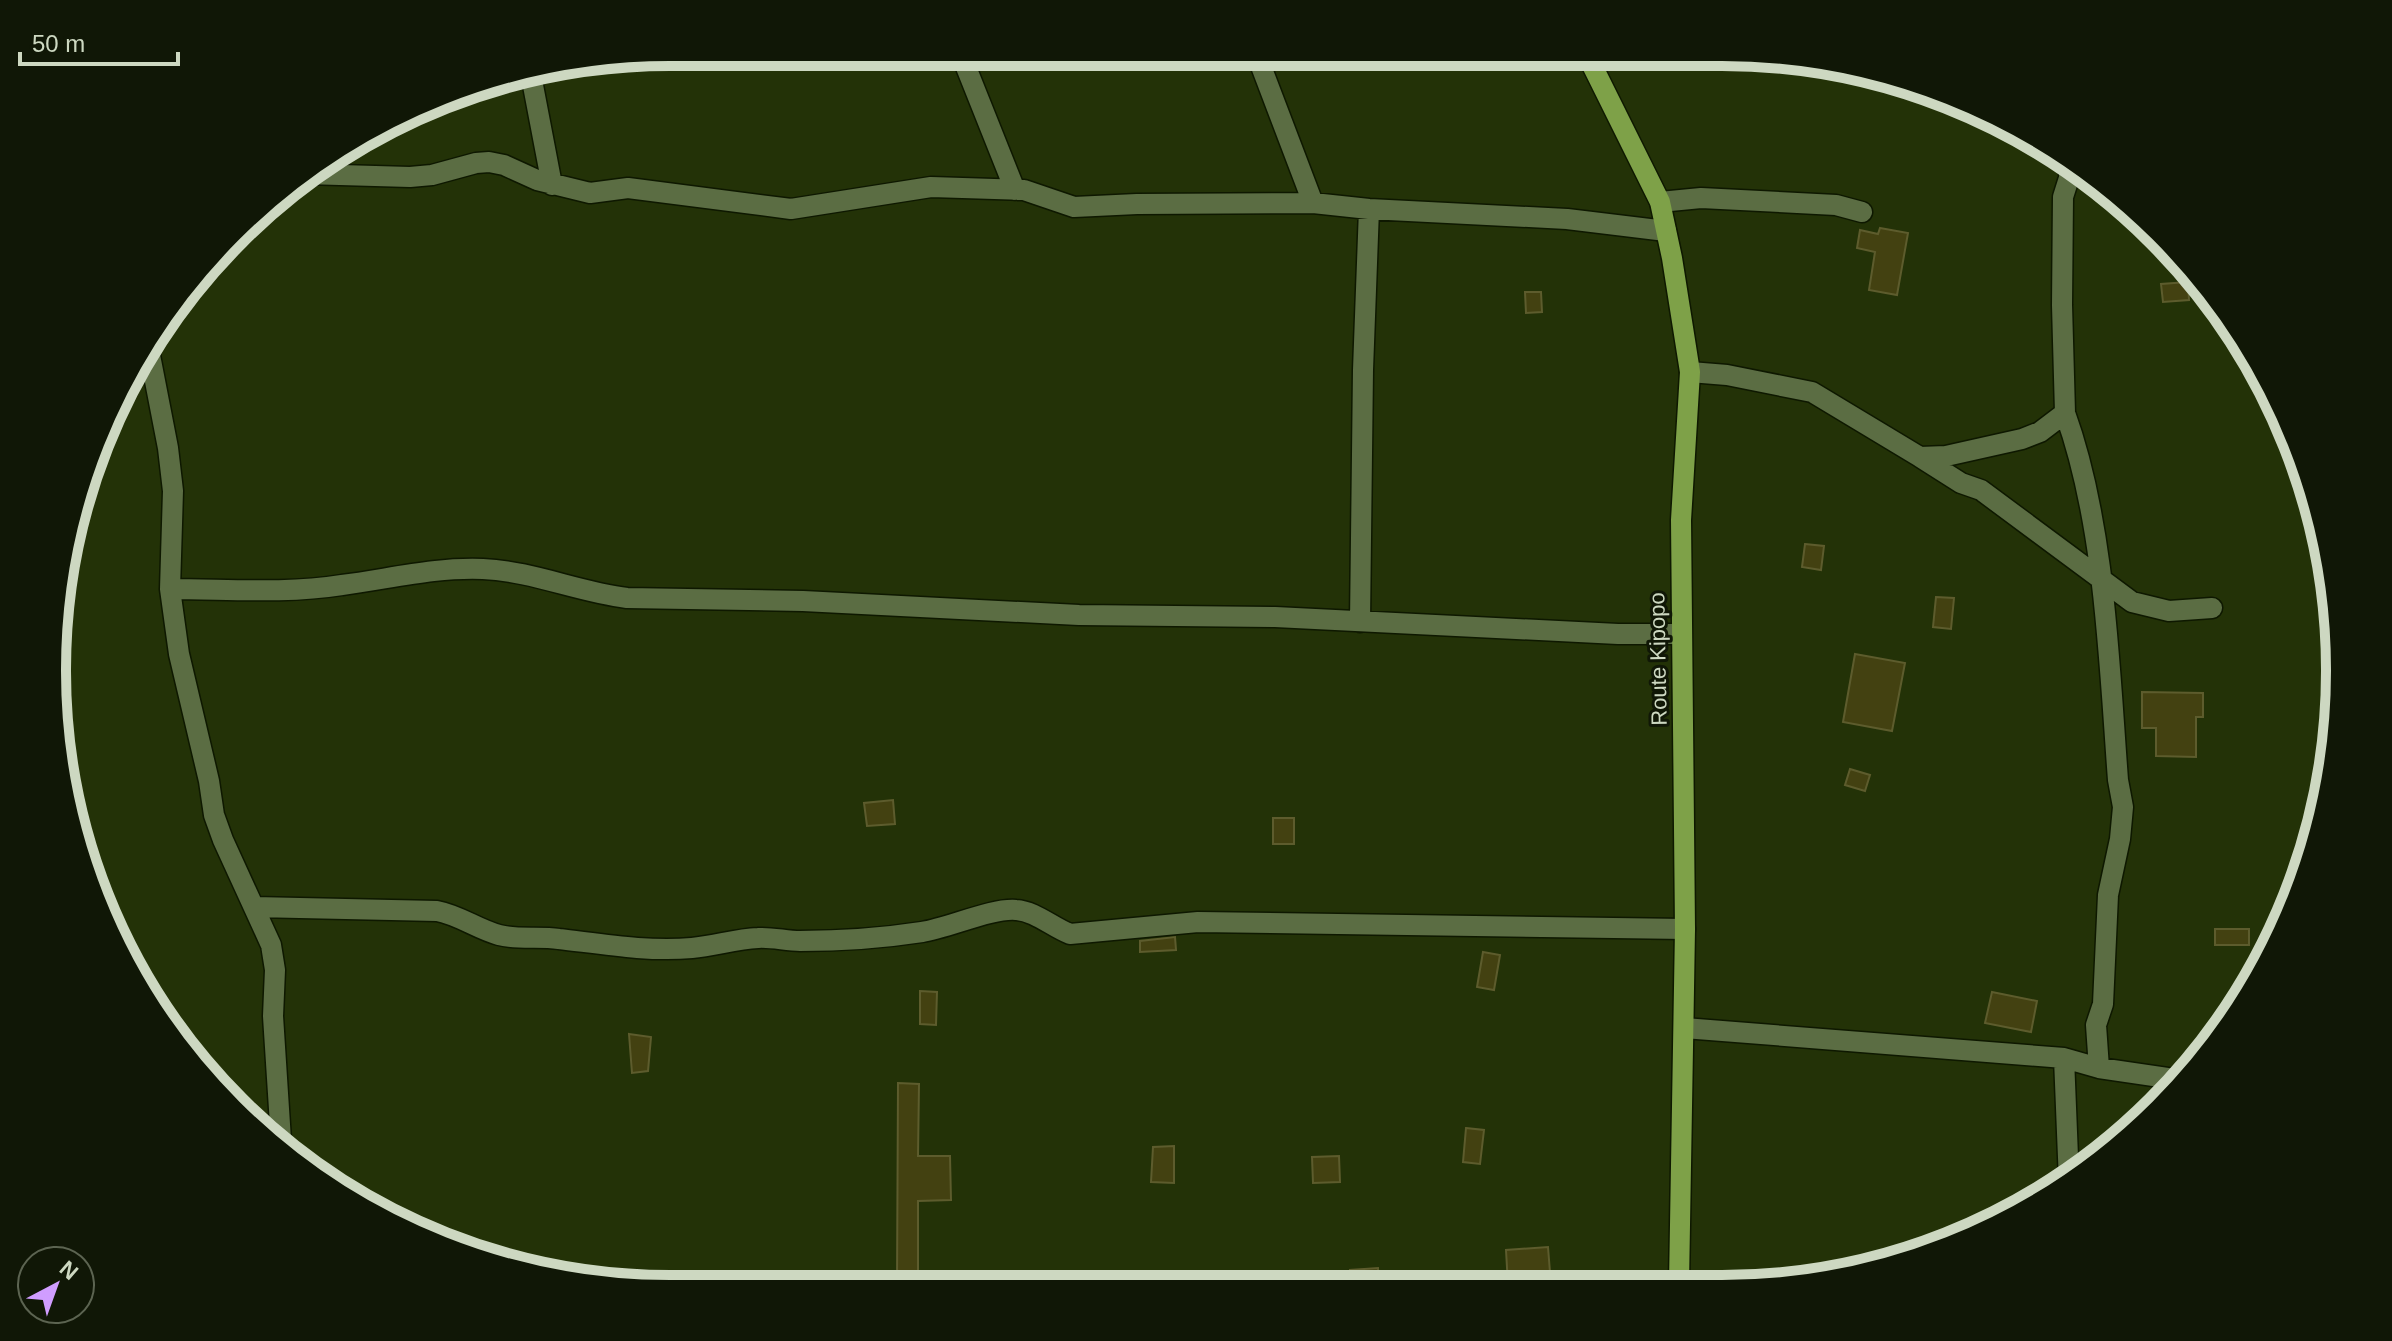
<svg xmlns="http://www.w3.org/2000/svg" width="2392" height="1341" viewBox="0 0 2392 1341" font-family="Helvetica,sans-serif">
<rect width="100%" height="100%" fill="#233207"/>
<path fill="#434111" stroke="#5d5c2d" stroke-width="2" d="M1880,228L1908,233L1897,295L1869,290L1875,252L1857,248L1860,230L1878,234Z
M2188,282L2189,300L2163,302L2161,284Z
M1525,292H1541L1542,312L1526,313Z
M1805,544L1824,546L1821,570L1802,567Z
M1936,597L1954,598L1951,629L1933,627Z
M1855,654L1905,663L1892,731L1843,722Z
M2142,692L2203,693V717H2196V757L2156,756V728H2142Z
M1850,769L1870,775L1865,791L1845,785Z
M893,800L895,824L867,826L864,803Z
M1273,818H1294V844H1273Z
M2215,929H2249V945H2215Z
M1175,937L1176,950L1140,952V941Z
M1483,952L1500,955L1494,990L1477,987Z
M920,991L937,992L936,1025L920,1024Z
M1992,992L2037,1001L2031,1032L1985,1023Z
M629,1034L651,1037L648,1071L632,1073Z
M898,1083L919,1084L918,1156H950L951,1200L918,1201V1287H897Z
M1466,1128L1484,1130L1480,1164L1463,1162Z
M1174,1146V1183L1151,1182L1153,1147Z
M1339,1156L1340,1182L1313,1183L1312,1157Z
M1548,1247L1551,1285H1508L1506,1250Z
M1378,1268L1379,1285H1351L1350,1270Z"/>
<g fill="none" stroke-linecap="round" stroke-linejoin="round">
<defs>
<path id="minor" d="M960,52L1015,190
M1256,53L1313,203
M531,75L552,185
M305,174L410,177L432,175L476,163L489,162L504,165L537,180L590,193L628,188L791,209L931,187L1024,190L1074,207L1137,204L1313,203L1369,209L1567,219L1666,231
M1660,202L1701,198L1836,205L1862,212
M148,345L168,448L173,491L170,589L179,654L209,781L214,815L223,840L271,945L275,970L273,1016L281,1140
M1690,372L1727,375L1812,392L1920,457L1946,456L2022,439L2040,432L2065,413C2105,524 2109,662 2118,780L2123,807L2120,839L2108,895L2103,1004L2096,1025L2099,1068
M2065,413L2062,305L2063,197L2069,178V162
M1920,457L1961,483L1981,490L2132,602L2169,611L2212,608
M170,589C228,589 285,594 342,585C389,579 435,567 483,569C532,571 578,592 627,598L803,601L1079,615L1275,617L1618,634H1681
M1360,622L1363,370L1369,209
M254,907L437,911C459,915 477,929 499,935C518,940 539,936 559,939C602,944 648,952 692,948C715,946 735,939 758,938C772,937 786,941 800,941C840,941 883,938 922,932C949,928 991,908 1016,910C1035,911 1052,927 1070,934L1198,922L1685,929
M1684,1028L2064,1058L2099,1068L2181,1080
M2064,1058L2069,1182"/>
<path id="major" d="M1586,53L1660,202L1672,258L1690,372L1681,520L1685,929L1679,1284"/>
</defs>
<use href="#minor" stroke="#0e1800" stroke-width="23"/>
<use href="#major" stroke="#0e1800" stroke-width="23"/>
<use href="#minor" stroke="#5b6d43" stroke-width="20"/>
<use href="#major" stroke="#7ea148" stroke-width="20"/>
</g>
<g text-anchor="middle" dominant-baseline="central" stroke-width="6" stroke-linejoin="round" paint-order="stroke">
<g font-size="22" fill="#cdd8c1" stroke="#101706">
<text transform="translate(1658 659) rotate(-91)">Route Kipopo</text>
</g>
</g>
<path d="M0 0H2392V1341H0ZM670 66H1722A604 604 0 0 1 2326 670V671A604 604 0 0 1 1722 1275H670A604 604 0 0 1 66 671V670A604 604 0 0 1 670 66Z" fill="#101706" fill-rule="evenodd"/>
<path fill="none" stroke="#cdd8c1" stroke-width="10" d="M670 66H1722A604 604 0 0 1 2326 670V671A604 604 0 0 1 1722 1275H670A604 604 0 0 1 66 671V670A604 604 0 0 1 670 66Z"/>
<g transform="translate(56 1285) rotate(41)"><circle r="38" fill="#101706" stroke="#5c6451" stroke-width="2"/>
<path d="M0-6L14 30L0 20L-14 30Z" fill="#d09dff"/>
<text y="-12" font-size="22" font-weight="bold" text-anchor="middle" fill="#cdd8c1">N</text>
</g>
<path d="M20 52v12h158v-12" fill="none" stroke="#cdd8c1" stroke-width="4"/>
<text x="32" y="52" font-size="24" fill="#cdd8c1" stroke="#101706" stroke-width="6" paint-order="stroke">50 m</text>
</svg>
